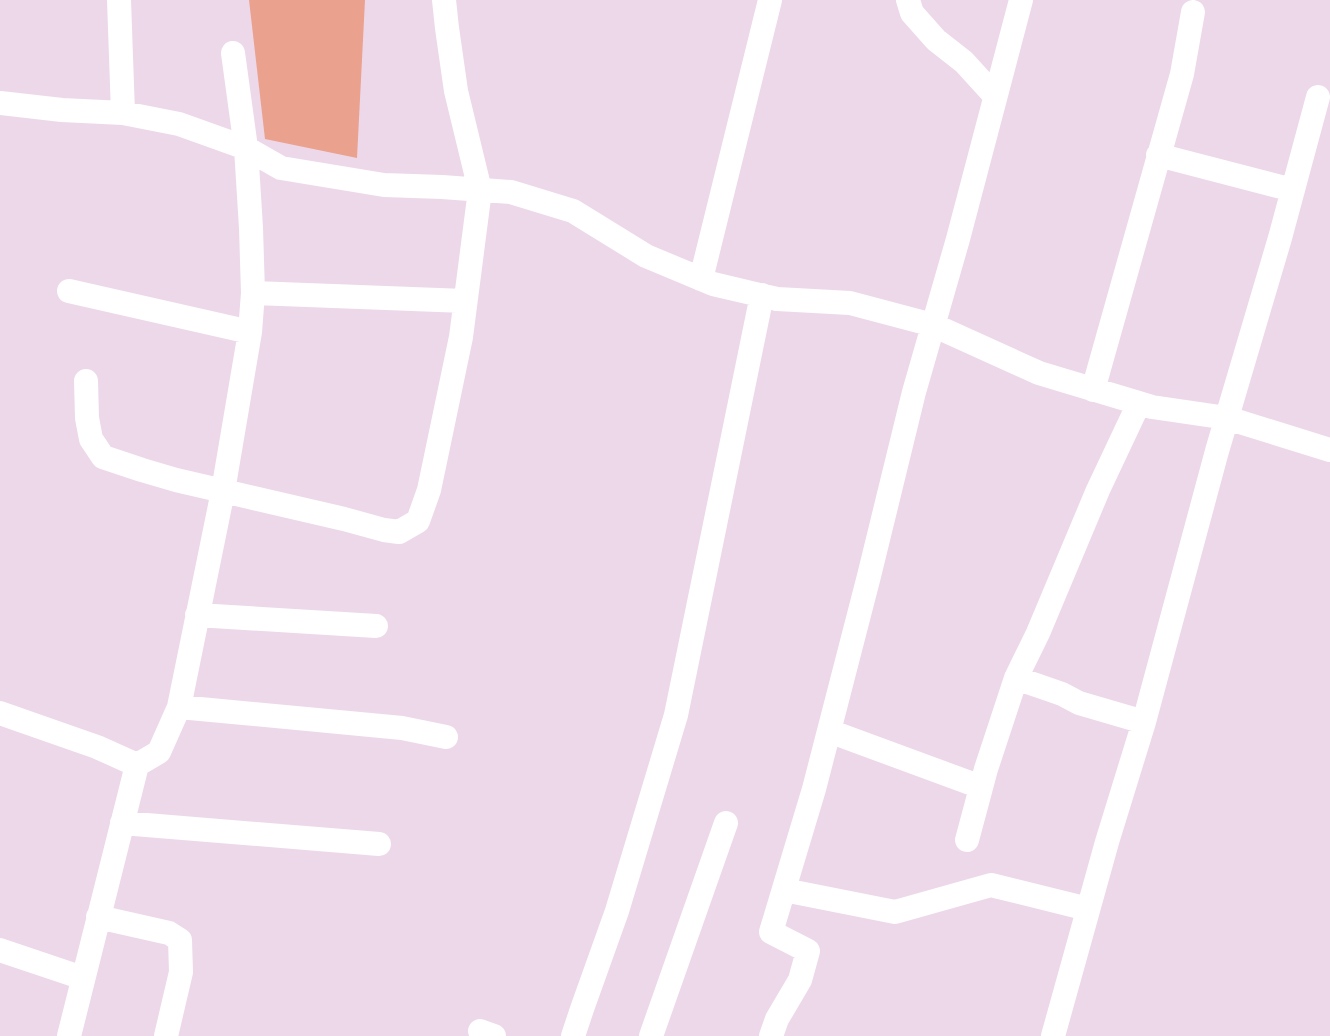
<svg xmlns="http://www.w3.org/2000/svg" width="1330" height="1036" viewBox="0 0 1330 1036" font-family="Jost,sans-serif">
<rect width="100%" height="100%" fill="#edd8ea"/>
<path fill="#eaa18d" d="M249,0H365L357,158L265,139Z"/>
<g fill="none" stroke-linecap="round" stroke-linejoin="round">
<path stroke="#fff" stroke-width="24" d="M119,0L123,113
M908,0L912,13L936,40L964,62L995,96
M0,103L62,110L123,113L179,124L246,148L281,168L384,185L442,187L511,192L573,211L646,256L713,284L777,299L850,303L933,325L1039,373L1152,407L1227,418L1330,450
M1158,155L1293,190
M701,279L770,0
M69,291L250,332
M253,293L465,301
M86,381L87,418L91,439L103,457L142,470L176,480L344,519L384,530L399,532L418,521L429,490L461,337L480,190L456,91L447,28L444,0
M1093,390L1182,74L1193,12
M197,615L376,626
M1016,678L1062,694L1079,703L1144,722
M179,707L402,728L446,737
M0,713L97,747L137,765
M829,731L981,787
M122,823L379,844
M967,840L986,769L1016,678L1038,633L1098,490L1139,403
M784,890L895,912L991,885L1088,909
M98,917L169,933L180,940L181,972L166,1036
M0,950L83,978
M480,1031L494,1036
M69,1036L137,765L159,752L179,707L223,491L250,332L253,293L251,228L246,148L233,53
M573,1036L582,1009L617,911L676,715L762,295
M651,1036L726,823
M771,1036L777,1019L800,980L808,951L771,932L814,789L869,576L914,392L958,239L1021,0
M1053,1036L1107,842L1144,722L1217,451L1280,238L1318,97"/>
</g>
</svg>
